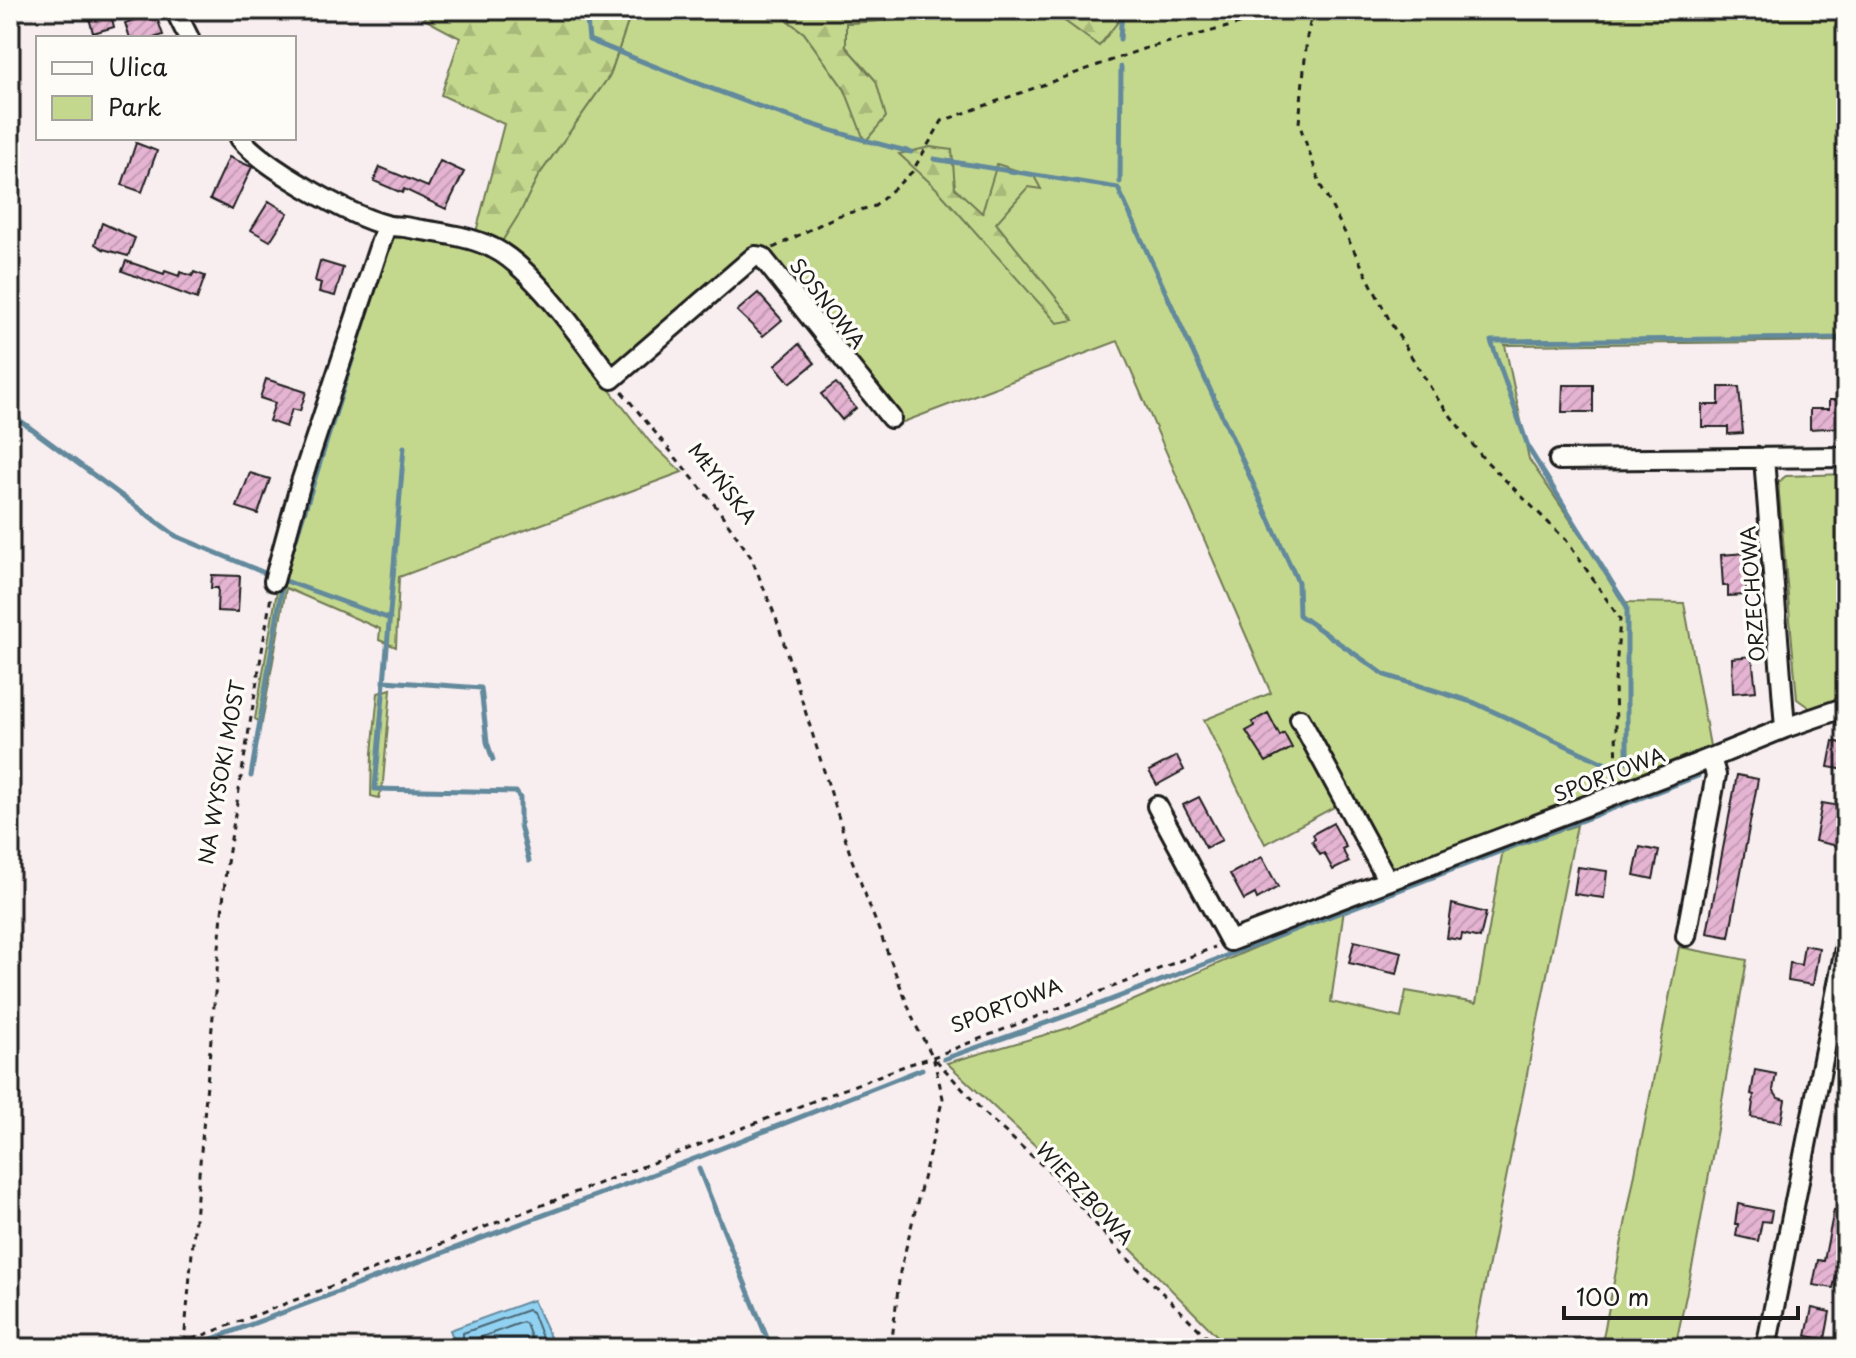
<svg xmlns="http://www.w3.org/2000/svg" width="1856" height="1358" viewBox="0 0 1856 1358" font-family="'Playpen Sans',sans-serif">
<defs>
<pattern id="forest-firs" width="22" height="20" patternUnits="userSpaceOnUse" patternTransform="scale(2)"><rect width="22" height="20" fill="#c4d88d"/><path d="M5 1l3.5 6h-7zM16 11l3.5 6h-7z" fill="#a8b979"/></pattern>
<pattern id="building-hatch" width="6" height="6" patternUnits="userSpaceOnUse" patternTransform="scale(2)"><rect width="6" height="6" fill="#e5b4d2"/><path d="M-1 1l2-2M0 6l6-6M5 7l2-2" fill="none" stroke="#c49ab4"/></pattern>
</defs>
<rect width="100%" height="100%" fill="#f8eef0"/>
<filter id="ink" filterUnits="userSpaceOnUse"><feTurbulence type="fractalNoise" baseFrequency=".0125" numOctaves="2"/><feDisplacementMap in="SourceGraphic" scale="16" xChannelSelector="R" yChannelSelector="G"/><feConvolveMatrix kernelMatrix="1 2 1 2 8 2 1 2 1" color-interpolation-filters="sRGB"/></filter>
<g filter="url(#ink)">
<path fill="#c4d88d" stroke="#707a54" stroke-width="2" d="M632,10H774L804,33L845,90L866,141L876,81L846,47V23L1051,11L1099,45L1127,10C1145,10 1188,15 1201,10H1846V341L1505,345L1529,459L1626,602L1684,603L1710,746L1401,869L1384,862L1349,799L1265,844L1204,720L1271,693L1118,341L890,427L842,367L855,356L772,257L756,250L615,367L606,363L501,243L537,178L610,75Z
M400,236L457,244L504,263L543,303L650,442L682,472L399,577L396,647L379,640L380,629L286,588L262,723L255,719L278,585L386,238Z
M1846,474V699L1811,709L1797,699L1778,482L1786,476Z
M391,689L383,782L379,798L371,796L372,753L378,693Z
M1577,825L1472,1348H1229L1121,1239L1041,1151L947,1063L1072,1027L1344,909L1331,1002L1401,1018L1406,991L1476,1003L1503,849Z
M1679,947L1747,960L1695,1253L1675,1348H1601Z"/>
<path fill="url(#forest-firs)" stroke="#707a54" stroke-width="2" d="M430,10H632L610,75L537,178L521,211L501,243L475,236L504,124L441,95L460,38L424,19Z
M774,10H1127L1099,46L1051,11L846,23V47L876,81L886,117L865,142L845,90L804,33Z
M930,147L952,150L955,188L982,213L997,164L1034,176L1041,189L1028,187L996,223L1074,320L1057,323L936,188L899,154Z"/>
<path fill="#91d2f2" stroke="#62899c" stroke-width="2" d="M533,1300L555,1348H457L450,1330Z"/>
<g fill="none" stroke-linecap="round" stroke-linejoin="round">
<path stroke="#4b6572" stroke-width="2" d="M463,1348V1333L528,1310L532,1312L546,1348
M474,1348L476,1339L523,1322L526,1324L535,1348"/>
<path stroke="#62899c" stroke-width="5" d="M586,10L589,40C695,83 800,126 911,152
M1120,39L1122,10
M934,159L1118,188L1298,582L1299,615L1385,675L1475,703L1610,766
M1120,182L1121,67
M10,413L176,536L267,574
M404,447L375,789L516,792L520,798V825L529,861
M287,567L380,272
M283,580L390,619
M385,681L481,688L487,742L493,760
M1619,765L1627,761V607L1529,449L1491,341L1846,338
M251,776L283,581
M944,1059L1097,1005L1698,776
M699,1169L771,1348
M188,1348L699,1157L922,1069"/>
</g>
<path fill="url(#building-hatch)" stroke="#1c1c1c" stroke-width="2" d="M87,10H110L114,27L93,33Z
M155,12L163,35L154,38H130L125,23Z
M136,143L157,151L142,192L122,185Z
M229,157L252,167L232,210L210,199Z
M440,161L464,172L446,209L404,189L402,193L374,181L380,167L428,187Z
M269,201L288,213L270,241L251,230Z
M102,223L135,238L128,256L103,249L95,244Z
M126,261L164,274L165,271L179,276L180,272L192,276L194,272L205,276L197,299L122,271Z
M320,261L343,268L335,296L319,292L321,283L315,281Z
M758,293L782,320L763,336L737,311Z
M799,344L815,363L790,383L775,365Z
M266,379L306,392L300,411L292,409L286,427L269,421L275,403L260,398Z
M836,383L856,408L842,420L821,394Z
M1563,385H1593V412H1562Z
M1719,387H1739L1743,433L1728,434V427H1702V405H1719Z
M1829,400H1846V427L1810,429V409H1829Z
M250,473L270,479L258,514L237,507Z
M1746,553V595L1728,596V586H1723L1721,555Z
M212,575L240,576L238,612L217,611L218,588H211Z
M1752,656L1756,691L1733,693L1732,658Z
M1268,713L1280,736L1284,733L1292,748L1266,762L1246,731L1255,726L1252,722Z
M1833,741L1846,744V770L1828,767Z
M1177,756L1184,770L1157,785L1149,771Z
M1737,775L1758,779L1729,937L1707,933Z
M1199,797L1222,840L1206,848L1183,805Z
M1822,803L1846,807L1838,846L1815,841Z
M1333,823L1346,847L1342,849L1349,862L1333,870L1324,853L1320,855L1312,841L1315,839L1313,834Z
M1640,847L1659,851L1653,879L1634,875Z
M1262,857L1278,887L1257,899L1255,894L1244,900L1230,874Z
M1578,867L1607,871L1604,898L1574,894Z
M1452,904L1486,913L1480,938L1462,934L1461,940L1447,938Z
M1354,941L1402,952L1397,974L1349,963Z
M1804,945L1819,948L1813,985L1788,981L1790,963L1801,965Z
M1755,1070L1776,1074L1773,1090L1778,1098L1785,1100L1781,1122L1751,1117L1754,1095L1751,1094Z
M1738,1204L1772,1211L1770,1222L1762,1221L1758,1241L1736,1236L1738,1224H1735Z
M1834,1210L1846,1213V1240L1833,1288L1813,1285L1818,1260L1824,1261Z
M1812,1308L1830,1312L1825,1339L1806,1336Z"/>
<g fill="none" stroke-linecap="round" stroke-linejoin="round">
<defs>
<path id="minor" d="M175,10L189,38
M240,138C262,166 350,216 386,225C391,227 398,226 404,227C432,232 468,235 493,248C533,267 584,343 612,379L749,261L755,256L762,257L891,418
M1764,458L1785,728
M1559,460L1846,457
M274,581L301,482L386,226
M1300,719L1388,881
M1157,806L1230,941L1691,766L1785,728L1846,707
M1686,936L1716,775L1711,758
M1766,1348L1846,943"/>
</defs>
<use href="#minor" stroke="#1c1c1c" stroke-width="24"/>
<path stroke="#1c1c1c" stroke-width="3" stroke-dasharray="6 6" stroke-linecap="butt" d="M1313,10L1307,37L1299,123L1321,186L1392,325L1437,398L1483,458L1567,541L1620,619L1615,682L1617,776
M773,248L837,216L875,206L912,172L942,121L1143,49L1293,10
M622,392L718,509L751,557L776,618L852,860L915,1024L933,1057L943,1098L900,1272L891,1348
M936,1060L987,1116L1049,1171L1114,1245L1218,1348
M184,1343L226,869L271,596
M170,1348L907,1065L933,1057L1215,947"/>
<use href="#minor" stroke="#fdfcf7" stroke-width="18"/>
</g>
</g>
<g text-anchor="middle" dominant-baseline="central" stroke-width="7" stroke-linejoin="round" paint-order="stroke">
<g font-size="20" fill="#1c1c1c" stroke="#fdfcf7">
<text transform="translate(828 303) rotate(52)">SOSNOWA</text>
<text transform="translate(723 483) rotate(52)">MŁYŃSKA</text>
<text transform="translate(1752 594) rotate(-94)">ORZECHOWA</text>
<text transform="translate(221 772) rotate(-80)">NA WYSOKI MOST</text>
<text transform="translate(1609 774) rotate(-21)">SPORTOWA</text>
<text transform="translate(1006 1005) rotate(-21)">SPORTOWA</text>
<text transform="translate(1085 1193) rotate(47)">WIERZBOWA</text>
</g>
</g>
<rect width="1856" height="1358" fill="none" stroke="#fdfcf7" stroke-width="40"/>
<rect x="20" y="20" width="1816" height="1318" fill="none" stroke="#1c1c1c" stroke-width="3" filter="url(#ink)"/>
<rect x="36" y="36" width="260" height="104" fill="#fdfcf7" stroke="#a3a29f" stroke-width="2"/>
<rect x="52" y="62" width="40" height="12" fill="#fdfcf7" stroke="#a3a29f" stroke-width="2"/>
<text x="108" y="76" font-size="24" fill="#1c1c1c">Ulica</text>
<rect x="52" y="96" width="40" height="24" fill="#c4d88d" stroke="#a3a29f" stroke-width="2"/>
<text x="108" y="116" font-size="24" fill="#1c1c1c">Park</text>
<path d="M1564 1306v12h234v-12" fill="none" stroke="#1c1c1c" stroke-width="4"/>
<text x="1576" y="1306" font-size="24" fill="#1c1c1c" stroke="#fdfcf7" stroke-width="6" paint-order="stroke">100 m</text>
</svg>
